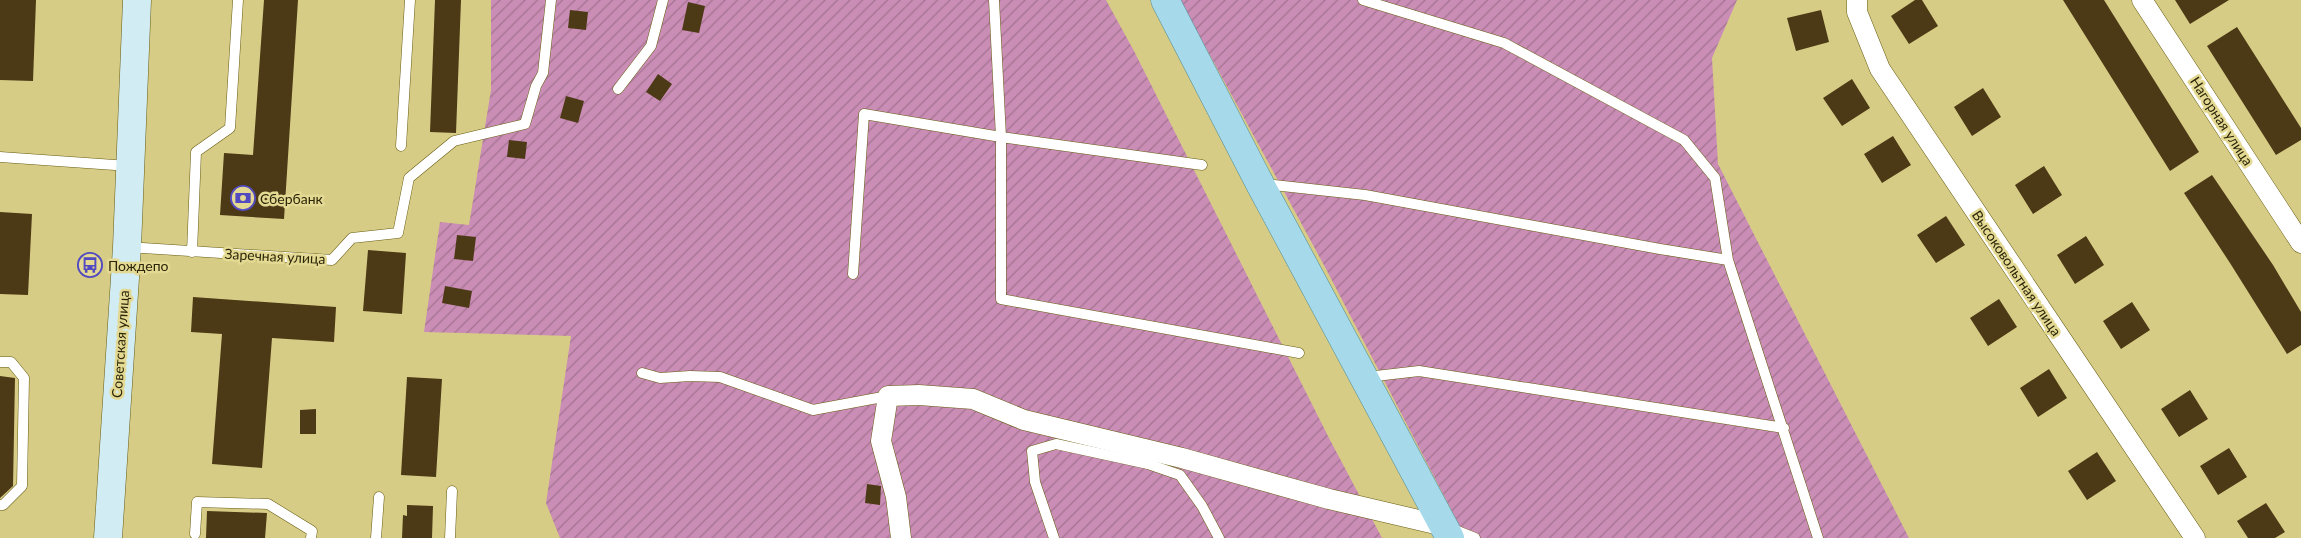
<svg xmlns="http://www.w3.org/2000/svg" width="2301" height="538" viewBox="0 0 2301 538" font-family="Lato,sans-serif">
<defs>
<pattern id="garden-furrows" width="10" height="10" patternUnits="userSpaceOnUse" patternTransform="scale(1.25)"><rect width="10" height="10" fill="#ca8db5"/><path d="M-1 1l2-2M0 10L10 0M9 11l2-2" fill="none" stroke="#a47391"/></pattern>
</defs>
<rect width="100%" height="100%" fill="#d7cc86"/>
<path fill="url(#garden-furrows)" d="M491,0H1106L1134,51L1330,440L1382,538H560L546,503L571,336L424,332L440,222L469,225L491,90Z
M1180,0H1737L1712,58L1718,164L1909,538H1466L1326,269Z"/>
<path fill="#4c3915" d="M0,0H36L33,81L0,80Z
M264,0H298L284,219L220,215L224,153L253,155Z
M435,0H461L456,133L430,132Z
M1915,0H1922L1938,26L1909,44L1891,16Z
M2063,0H2104L2199,152L2170,171Z
M2175,0H2229L2190,24Z
M688,2L705,6L699,33L682,30Z
M570,10L588,12L586,30L568,28Z
M1821,10L1829,42L1796,51L1787,18Z
M2237,27L2301,128V140L2276,155L2207,46Z
M658,74L672,84L660,101L646,92Z
M1852,79L1870,108L1842,126L1823,98Z
M1983,88L2001,117L1972,136L1954,107Z
M566,96L584,101L578,123L560,118Z
M1893,136L1911,165L1882,183L1864,154Z
M509,140L527,142L525,159L507,157Z
M2044,166L2062,195L2033,214L2015,185Z
M2212,175L2273,265L2301,312V345L2287,354L2230,263L2184,193Z
M0,212L32,214L28,295L0,294Z
M1946,216L1965,245L1936,263L1917,235Z
M457,235L476,237L473,261L454,259Z
M2086,236L2104,265L2075,284L2057,255Z
M368,250L406,253L402,314L363,311Z
M445,286L472,291L469,308L442,303Z
M193,297L336,307L334,342L272,338L262,468L212,464L222,334L191,332Z
M1999,299L2017,327L1988,346L1970,318Z
M2132,302L2150,330L2121,349L2103,321Z
M2049,369L2067,398L2038,417L2020,388Z
M0,376L15,378L13,486L0,498Z
M407,377L442,379L436,477L401,475Z
M2190,390L2208,419L2179,437L2161,409Z
M316,409V434H300V410Z
M2229,448L2247,477L2218,495L2200,466Z
M2097,452L2116,481L2087,500L2068,471Z
M867,484L881,486L880,505L865,503Z
M2266,503L2285,532L2275,538H2248L2237,521Z
M407,505L433,506L432,538H402L403,515L407,516Z
M207,511L267,513L265,538H206Z"/>
<g fill="none" stroke-linecap="round" stroke-linejoin="round">
<defs>
<path id="service" d="M994,0L1001,137V299L1299,353
M1363,0L1504,43L1684,140L1715,178L1728,260L1818,538
M618,89L651,46L663,0
M401,146L410,0
M0,157L129,166
M1264,184L1365,195L1660,249L1728,260
M127,247L332,260L352,238L398,233L409,178L454,141L525,124L536,86L543,73L551,0
M192,252L196,152L230,128L238,0
M853,274L864,114L1001,137L1202,165
M0,362H11L24,378L22,486L3,505H0
M642,373L660,378L690,376L720,377L813,410L888,396
M1367,377L1419,371L1784,428
M1450,528L1475,538
M195,534L197,502L268,504L312,531L311,538
M376,538L379,497
M450,538L452,491
M1054,538L1035,482L1032,451L1056,444L1148,464L1180,475L1202,506L1219,538"/>
<path id="minor" d="M1857,0V12L1880,69L2195,538
M2142,0L2301,243
M901,538L896,497L881,441L888,396L919,395L973,399L1024,420L1182,458L1329,499L1444,526"/>
<path id="secondary" d="M108,538L127,247L137,0"/>
<path id="primary" d="M1165,0L1260,184L1450,538"/>
</defs>
<use href="#service" stroke="#675c11" stroke-width="11"/>
<use href="#minor" stroke="#675c11" stroke-width="21"/>
<use href="#secondary" stroke="#675c11" stroke-width="29"/>
<use href="#primary" stroke="#548b92" stroke-width="29"/>
<use href="#service" stroke="#fff" stroke-width="10"/>
<use href="#minor" stroke="#fff" stroke-width="20"/>
<use href="#secondary" stroke="#d2ecf4" stroke-width="28"/>
<use href="#primary" stroke="#a6daea" stroke-width="28"/>
</g>
<defs>
<symbol id="bank-ring" viewBox="-11 -11 22 22"><circle r="9.5" fill="#e4d992" stroke="#524ac1" stroke-width="1.5"/><path d="M-6-4H6V4H-6ZM0-2.3a2.3 2.3 0 1 0 0 4.6a2.3 2.3 0 1 0 0-4.6Z" fill="#524ac1"/></symbol>
<symbol id="bus-ring" viewBox="-11 -11 22 22"><circle r="9.5" fill="#e4d992" stroke="#524ac1" stroke-width="1.5"/><path d="M-5-6H5V4H4V6H2V4H-2V6H-4V4H-5ZM-3.5-4V0h7V-4ZM-3.5 1.2v1.5H-2V1.2ZM2 1.2v1.5H3.5V1.2Z" fill="#524ac1"/></symbol>
</defs>
<g fill-rule="evenodd">
<use href="#bank-ring" x="229" y="184" width="28" height="28"/>
<use href="#bus-ring" x="76" y="251" width="28" height="28"/>
</g>
<g text-anchor="middle" dominant-baseline="central" stroke-width="5" stroke-linejoin="round" paint-order="stroke">
<g font-size="14" fill="#2b2609" stroke="#e4d992">
<text transform="translate(2222 121) rotate(57)">Нагорная улица</text>
<text transform="translate(275 256) rotate(3)">Заречная улица</text>
<text transform="translate(2017 273) rotate(56)">Высоковольтная улица</text>
<text transform="translate(120 344) rotate(-86)">Советская улица</text>
</g>
<g font-size="14" fill="#2b2609" stroke="#e4d992" text-anchor="start">
<text x="260" y="198">Сбербанк</text>
<text x="108" y="265">Пождепо</text>
</g>
</g>
</svg>
